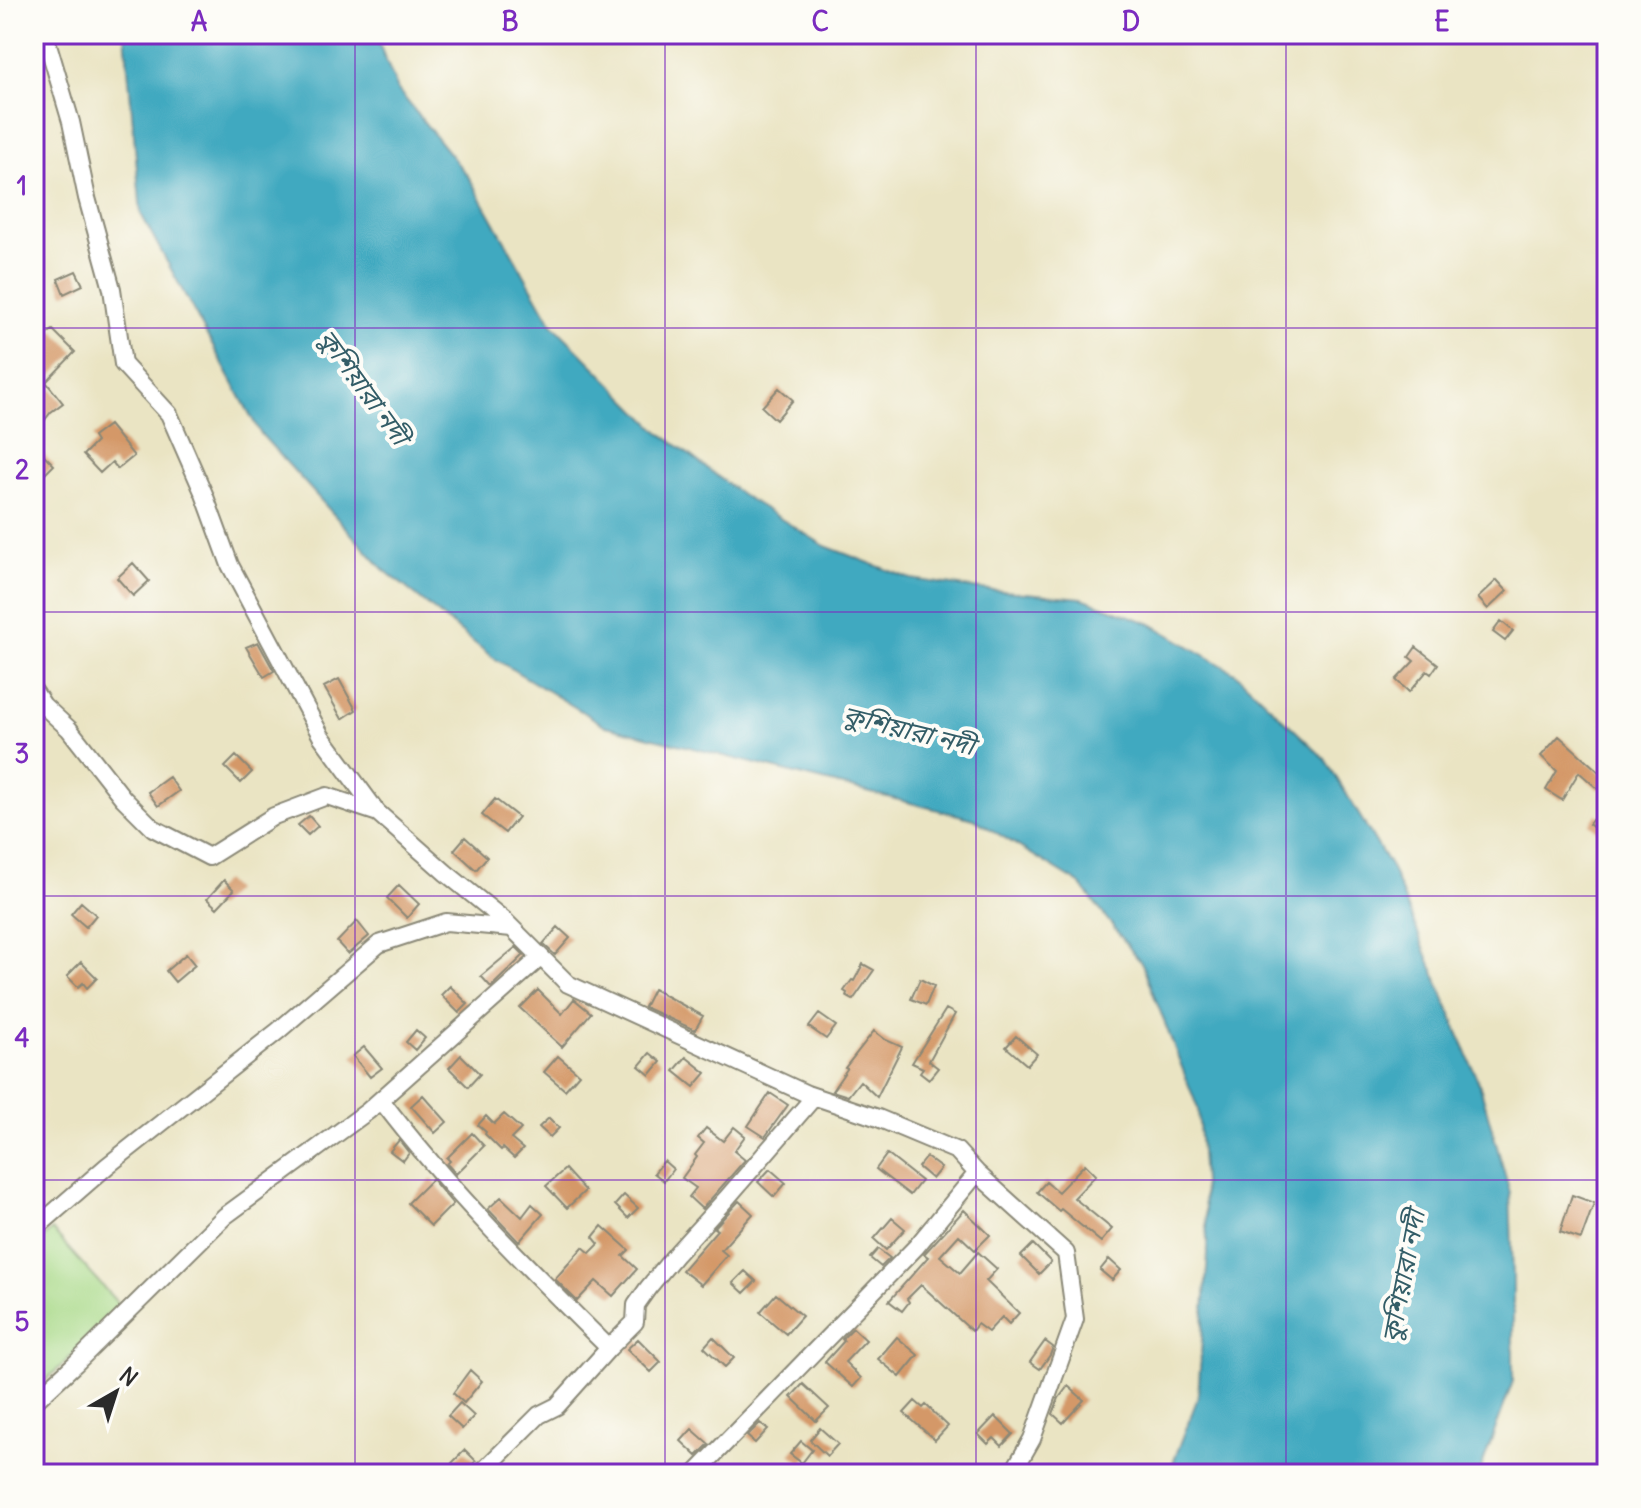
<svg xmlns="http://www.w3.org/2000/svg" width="1641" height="1508" viewBox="0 0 1641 1508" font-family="Delius,'Noto Sans Bengali',sans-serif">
<rect width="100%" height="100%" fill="#fdfcf7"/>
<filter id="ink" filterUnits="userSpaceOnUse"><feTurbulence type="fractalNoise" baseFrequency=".0125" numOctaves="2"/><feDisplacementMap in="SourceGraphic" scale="16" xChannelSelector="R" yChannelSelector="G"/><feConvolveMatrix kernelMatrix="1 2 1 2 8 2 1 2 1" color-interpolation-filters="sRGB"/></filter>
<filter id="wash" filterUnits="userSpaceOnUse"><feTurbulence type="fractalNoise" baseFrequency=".006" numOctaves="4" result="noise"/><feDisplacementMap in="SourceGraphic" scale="32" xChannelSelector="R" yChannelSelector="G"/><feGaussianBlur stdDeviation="1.8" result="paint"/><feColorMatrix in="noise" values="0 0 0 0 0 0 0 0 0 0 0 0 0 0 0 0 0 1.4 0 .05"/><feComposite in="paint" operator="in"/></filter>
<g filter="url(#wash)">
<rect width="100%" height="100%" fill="#eae4c3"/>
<path fill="#a7d987" stroke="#698259" stroke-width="2" d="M52,1230L122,1308L39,1387L34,1381V1247Z"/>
<path fill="#40a9c0" stroke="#366a76" stroke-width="2" d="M125,34H375L398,90L470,179L552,324L658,431L742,495L825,546L911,579L980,589L1082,598L1151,624L1235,673L1325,759L1392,869L1480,1086L1510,1193L1513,1275V1381L1479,1474H1169L1198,1397L1208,1253L1198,1109L1142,964L1080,884L974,819L606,726L492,657L383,569L260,433L141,214Z"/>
<g id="blocks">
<path fill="#d49868" d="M76,271L83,285L64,294L58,279Z
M53,330L75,352L46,382L63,403L51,412L34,434V346L44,336Z
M779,388L793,400L776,420L762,407Z
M109,425L134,456L118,469L112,462L100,473L83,455L96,442L93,437Z
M34,445L54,465L34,485Z
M133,563L149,581L133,596L117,578Z
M1497,580L1507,591L1488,609L1478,598Z
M1501,621L1513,631L1505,641L1493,632Z
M258,642L274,671L264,677L246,647Z
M1416,647L1438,664L1431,674L1427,671L1409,692L1396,680L1414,661L1409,657Z
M339,679L356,710L342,719L324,687Z
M1559,736L1607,779L1599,790L1579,772L1562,800L1546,790L1557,771L1541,756Z
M236,756L252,772L241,783L225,767Z
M169,777L179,791L158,806L148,792Z
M495,799L518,817L505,833L482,815Z
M1597,814L1607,823V839L1589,824Z
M309,816L318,826L308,835L298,825Z
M465,837L487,857L476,870L454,850Z
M224,880L234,890L217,908L207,899Z
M399,885L419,904L407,918L387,898Z
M81,902L96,915L86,927L71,914Z
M357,921L369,936L348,954L337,942Z
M558,927L570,938L555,955L543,944Z
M516,947L524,955L491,987L481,976Z
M186,954L195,965L175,982L166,971Z
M81,962L97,978L87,988L83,983L78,987L67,976Z
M863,964L874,970L853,1000L846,996L847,993L844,991L852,980L854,981Z
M920,979L934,986L926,1005L911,999Z
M450,986L468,1004L459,1013L441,995Z
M653,989L703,1016L695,1030L644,1007Z
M538,990L562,1014L574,999L591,1013L562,1047L520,1008Z
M946,1009L955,1014L929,1061L938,1068L929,1079L920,1072L923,1068L912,1063Z
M819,1014L836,1026L826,1039L809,1027Z
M416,1030L425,1038L415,1050L406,1042Z
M874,1031L886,1040L902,1047L877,1097L860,1081L848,1096L832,1091L847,1069L845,1068Z
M1016,1036L1037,1054L1027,1065L1006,1047Z
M364,1047L382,1068L370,1077L353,1056Z
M650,1053L661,1062L650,1075L639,1066Z
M461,1055L480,1074L468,1087L449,1068Z
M558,1056L579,1074L565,1090L544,1072Z
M686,1057L706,1073L694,1087L674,1071Z
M770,1093L788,1105L765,1137L748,1126Z
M423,1095L447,1122L435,1133L411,1106Z
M504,1114L521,1129L511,1139L523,1149L514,1158L503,1148L501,1150L485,1134L486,1132L478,1125L486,1116L494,1124Z
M549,1118L559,1128L550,1137L539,1127Z
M734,1127L745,1136L734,1151L745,1160L702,1209L689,1197L696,1188L682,1178L697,1157L695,1155L704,1143L698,1138L706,1128L723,1141Z
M472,1133L484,1146L456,1174L447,1164L450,1161L447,1158Z
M399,1140L409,1153L403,1161L390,1151Z
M887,1154L921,1181L910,1195L876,1169Z
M926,1157L941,1168L932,1179L918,1167Z
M664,1161L673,1169L664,1181L654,1173Z
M1085,1164L1096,1175L1074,1198L1112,1229L1101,1242L1061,1209L1059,1211L1037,1192L1046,1182L1058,1192Z
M565,1169L585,1191L567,1208L546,1186Z
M770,1169L786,1183L774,1197L758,1182Z
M432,1179L453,1204L431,1226L408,1203Z
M624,1195L638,1208L628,1218L615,1205Z
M1572,1195L1594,1203L1581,1239L1560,1232Z
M501,1197L522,1217L532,1204L543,1214L519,1242L488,1209Z
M739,1201L753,1214L721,1250L727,1255L701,1285L682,1270L717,1230L714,1228Z
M964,1210L990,1235L975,1250L959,1235L940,1256L960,1273L978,1252L997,1269L986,1281L1019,1313L1009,1324L1002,1317L988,1332L977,1324L972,1331L921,1285L907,1299L909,1302L902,1311L889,1301L928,1257L924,1254Z
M892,1218L905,1229L886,1250L874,1239Z
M602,1226L629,1250L623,1256L637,1269L613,1296L596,1281L577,1301L555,1279L583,1247L590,1253L599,1244L593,1237Z
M1033,1244L1051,1262L1039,1274L1021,1256Z
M878,1249L890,1258L881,1267L870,1258Z
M1109,1259L1121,1270L1112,1280L1100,1270Z
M745,1271L756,1281L744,1293L733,1283Z
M776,1294L802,1316L786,1334L760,1312Z
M853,1328L866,1340L845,1362L861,1378L853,1387L825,1362L844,1341L842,1339Z
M713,1337L734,1358L725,1367L704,1347Z
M897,1337L918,1355L900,1377L878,1359Z
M638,1339L661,1362L651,1372L627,1349Z
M1045,1341L1053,1347L1050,1355L1040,1369L1030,1362Z
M470,1370L482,1381L464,1403L453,1393Z
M803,1384L829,1408L816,1421L791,1397Z
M1068,1386L1084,1400L1063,1423L1053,1414L1059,1398Z
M915,1401L923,1408L926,1405L948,1426L935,1440L904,1413Z
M460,1403L474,1416L462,1429L448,1416Z
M995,1416L1013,1434L1002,1446L994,1438L988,1444L978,1434Z
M760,1423L768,1429L755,1443L747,1436Z
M820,1428L838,1444L827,1456L810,1440Z
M692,1429L709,1444L697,1456L681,1441Z
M801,1441L812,1450L802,1463L790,1454Z
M465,1450L476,1461L463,1474L452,1463Z"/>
</g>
</g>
<g filter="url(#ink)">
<use href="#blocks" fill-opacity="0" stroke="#8a8877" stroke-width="2"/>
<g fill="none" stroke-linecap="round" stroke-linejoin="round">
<defs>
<path id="minor" d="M45,34L71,122L87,198L112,289L123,364L169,414L204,494L230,565L321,736L377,812
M34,691L43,705L69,729L123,798L153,828L209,857L274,816L327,796L378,813L446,873L504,920L568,984L807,1094L878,1118L957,1151L977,1173L1066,1253L1075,1319L1032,1439L1012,1474
M381,1100C450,1191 528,1268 609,1348L557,1406L539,1415L480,1474
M37,1227L107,1166L278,1031L379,944L446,922L512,928
M609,1348L635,1322L636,1305L648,1288L676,1254L726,1199L814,1097
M34,1402L75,1364L225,1216L368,1111L541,957
M695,1474L916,1247L977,1173"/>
</defs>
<use href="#minor" stroke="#8a8877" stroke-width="20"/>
<use href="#minor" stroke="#fff" stroke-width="16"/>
</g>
</g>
<path fill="none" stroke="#7b2cbf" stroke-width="2" stroke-opacity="0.55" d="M355,34V1474M665,34V1474M976,34V1474M1286,34V1474M34,328H1607M34,612H1607M34,896H1607M34,1180H1607"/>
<g text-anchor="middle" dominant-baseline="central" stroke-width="8" stroke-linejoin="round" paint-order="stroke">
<g font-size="26" font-style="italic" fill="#335d67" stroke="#fdfcf7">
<text transform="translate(364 387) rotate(54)">কুশিয়ারা নদী</text>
<text transform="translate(909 730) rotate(14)">কুশিয়ারা নদী</text>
<text transform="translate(1403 1276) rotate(-79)">কুশিয়ারা নদী</text>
</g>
</g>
<rect width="1641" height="1508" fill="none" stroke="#fdfcf7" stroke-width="88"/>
<g transform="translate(116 1392) rotate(39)" stroke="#fdfcf7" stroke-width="6" paint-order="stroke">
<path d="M0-6L14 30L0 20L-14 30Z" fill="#2b2b2b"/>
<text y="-12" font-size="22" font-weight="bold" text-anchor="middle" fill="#2b2b2b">N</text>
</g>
<rect x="44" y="44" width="1553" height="1420" fill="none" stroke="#7b2cbf" stroke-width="3"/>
<g font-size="26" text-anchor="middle" font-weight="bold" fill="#7b2cbf">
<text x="199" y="31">A</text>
<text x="510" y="31">B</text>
<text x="820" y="31">C</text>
<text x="1131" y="31">D</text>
<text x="1442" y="31">E</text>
<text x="22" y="195">1</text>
<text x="22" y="479">2</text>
<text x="22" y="763">3</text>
<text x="22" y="1047">4</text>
<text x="22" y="1331">5</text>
</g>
</svg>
